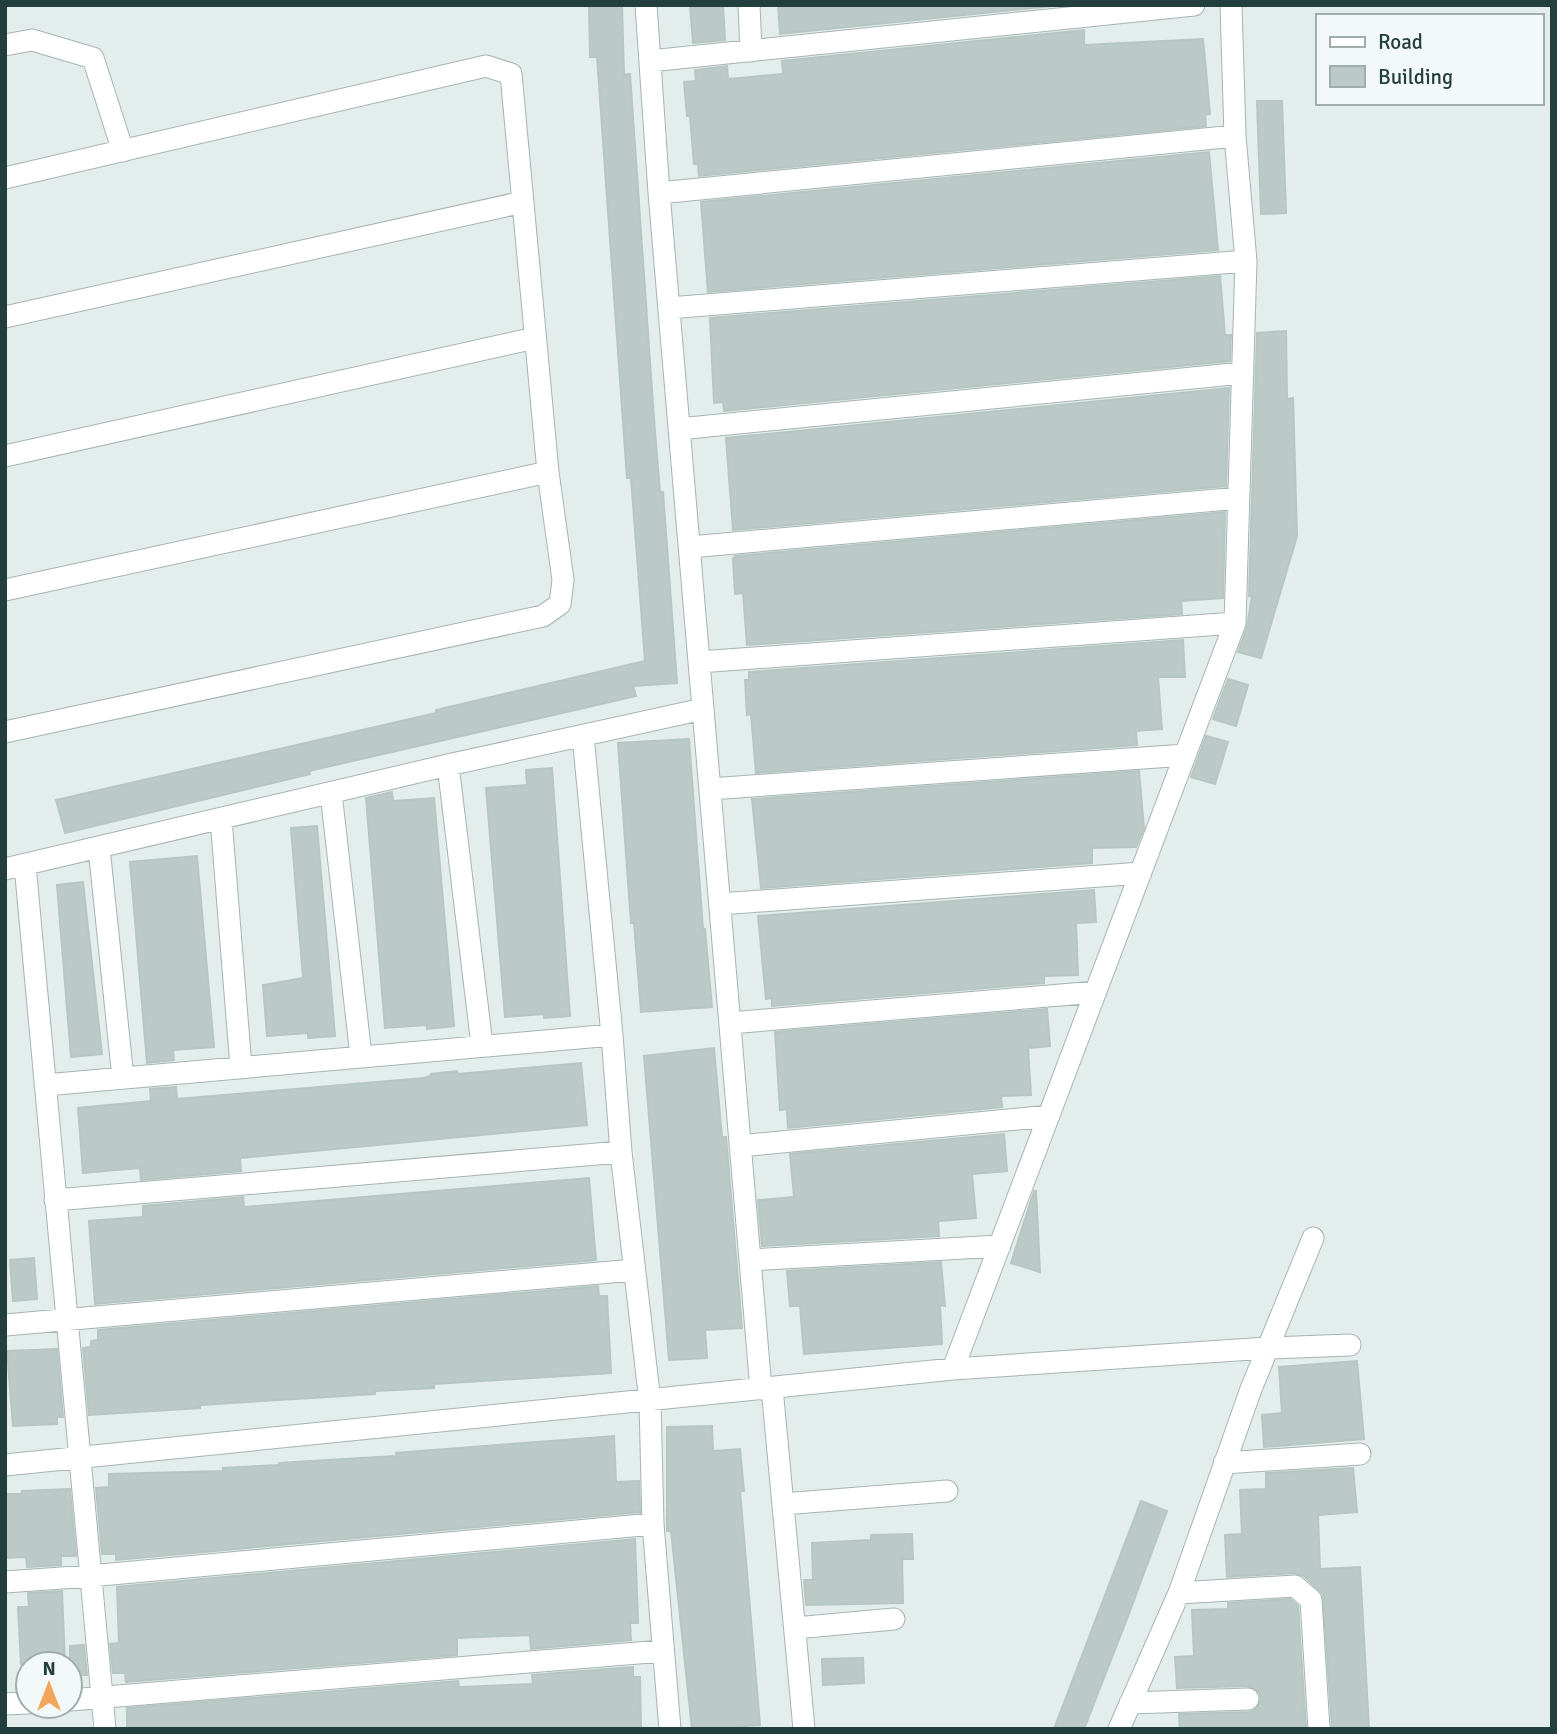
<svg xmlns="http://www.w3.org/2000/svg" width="1557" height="1734" viewBox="0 0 1557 1734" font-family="Signika,sans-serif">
<rect width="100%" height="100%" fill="#e3edeb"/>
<path fill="#bbcac7" stroke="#b5c6c3" stroke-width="2" d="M589,5H622L624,75L630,74L654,419L660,492H663L677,683L633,686L636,696L309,771L310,774L65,833L56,800L436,713V710L645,661L631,478H627L597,57H590Z
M690,5H723L725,40L693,43Z
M778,5H1063L780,34Z
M1084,30V45L1203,39L1210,114L1205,115L1206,126L699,176L698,164H694L690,116H687L684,82L696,81L695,70L727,66L728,79L783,74L782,61Z
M1257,101H1282L1286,213L1261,214Z
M1209,152L1218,250L708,292L701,202Z
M1220,276L1225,335H1231L1230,361L724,411L723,402L714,403L710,318Z
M1286,331L1287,399L1293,398L1297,536L1261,658L1238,652L1247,627L1252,596H1249L1257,333Z
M1229,388L1226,486L733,530L726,438Z
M1225,512L1223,598L1181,601L1182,614L747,645L743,593L735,594L733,559L735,556Z
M1183,640L1185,677H1158L1162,729L1136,731L1137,745L756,773L751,714L747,715L745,680H749V672Z
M1228,679L1248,685L1236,726L1213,719Z
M1206,736L1228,742L1215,784L1191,777Z
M689,739L703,929H705L712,1007L641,1012L634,923H631L618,743Z
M552,768L570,1016L544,1018V1014L505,1017L486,788L527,785L526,770Z
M1139,771L1144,828L1136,847L1092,848V863L761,888L752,799Z
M392,792L393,801L434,798L454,1026L427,1029V1025L385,1028L366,798Z
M317,826L335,1036L308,1038V1033L267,1036L263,985L303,978L291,828Z
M197,856L214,1047L173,1050L174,1060L147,1063L130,862Z
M83,882L102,1054L71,1057L57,885Z
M1094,890L1096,922L1076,923L1078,975L1044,976V983L772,1006V998L766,999L758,916Z
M1047,1009L1050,1046L1028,1048L1031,1095L1001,1096L1002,1107L788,1128L787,1109L780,1110L775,1032Z
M714,1048L722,1137H726L742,1328L705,1330L707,1358L669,1360L644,1056Z
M581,1063L587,1125L240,1158L241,1171L141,1180L140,1168L83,1173L78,1108L151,1101L150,1089L176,1087L177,1099L424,1078L431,1076V1074L457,1071L458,1074Z
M1004,1134L1007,1171L972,1174L976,1218L938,1221L939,1236L762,1246L758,1200L794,1197L790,1154Z
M589,1178L596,1260L95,1304L89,1221L143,1217V1206L243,1197L244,1207Z
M1034,1191H1036L1040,1272L1011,1263Z
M34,1258L37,1299L13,1301L10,1260Z
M941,1262L945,1306L940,1305L942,1344L804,1354L800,1306H790L787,1271Z
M598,1286L599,1296H607L611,1373L434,1384V1388L375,1391V1394L200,1405V1408L89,1415L83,1348L91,1347V1341L98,1340V1330Z
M57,1349L63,1417H57V1424L13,1426L7,1351Z
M1357,1361L1364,1439L1264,1447L1262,1415L1282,1413L1279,1367Z
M712,1426L713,1451L740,1449L744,1491H740L760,1725L692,1729L671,1531H667V1427Z
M614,1436L616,1482L639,1481L640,1512L116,1560V1554H102L96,1488L109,1487V1474L223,1471V1468L279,1465V1463L396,1456V1453Z
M1353,1468L1357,1512L1318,1515L1320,1569L1360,1567L1369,1729H1332L1323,1594L1304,1576L1295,1573L1227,1577L1225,1535L1242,1534L1240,1490L1266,1489V1473Z
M70,1489L76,1556H61V1565L27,1567L26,1557L5,1558V1494H22V1491Z
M1141,1501L1167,1511L1127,1619L1084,1729H1054Z
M912,1534L913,1559H902L903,1603L806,1605L804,1580H813L812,1543L871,1540V1535Z
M635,1539L638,1623H630L631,1640L531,1649L530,1635L457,1638V1655L126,1682L125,1673H113L110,1644L119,1643L117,1587Z
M62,1591L65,1664H21L18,1607H29L28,1593Z
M1290,1599L1298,1606L1306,1729H1180L1179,1714L1249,1712L1255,1710L1261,1699L1259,1692L1248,1686L1177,1688L1175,1657L1194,1656L1192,1610L1228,1609V1603Z
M84,1645L87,1675H70V1646Z
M863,1658L864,1683L823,1685L822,1659Z
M633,1667V1677H640L641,1729H127V1708L458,1681L459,1687L533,1684L532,1675Z"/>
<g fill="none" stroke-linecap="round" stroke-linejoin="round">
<defs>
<path id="minor" d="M646,5L659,193L761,1389
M749,5L751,51
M5,45L32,40L93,58L123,151
M650,61L1194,5
M5,178L486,66L511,74L548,472L563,580L560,604L543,616L5,732
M659,193L1235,136
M669,308L1246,261
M5,317L523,202
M679,429L1243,373
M5,456L535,338
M690,547L1239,498
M5,590L548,472
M699,662L1235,623
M583,736L612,1035L621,1152L650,1402L653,1524L670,1729
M448,765L482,1045
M710,789L1185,755
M331,793L361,1056
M221,819L241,1067
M99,848L123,1078
M25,865L105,1729
M5,869L448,765L703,709
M720,904L1141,873
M730,1023L1096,992
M45,1085L612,1035
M740,1146L1049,1116
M55,1200L621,1152
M750,1260L1000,1246
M5,1325L634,1270
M953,1369L1235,623L1246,261L1235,136L1231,5
M772,1388L804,1729
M1224,1463L1360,1454
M5,1465L953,1369L1267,1348L1350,1345
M783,1504L947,1491
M5,1582L90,1576L653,1524
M1179,1593L1295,1586L1311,1600L1319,1729
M795,1628L894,1619
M70,1700L662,1651
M1130,1703L1248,1699
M5,1704L28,1703
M1119,1729L1179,1593L1251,1389L1313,1238"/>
</defs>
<use href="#minor" stroke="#a5b5b3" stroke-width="23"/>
<use href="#minor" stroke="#fff" stroke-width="21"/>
</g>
<rect width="1557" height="1734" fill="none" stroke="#223e3d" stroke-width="14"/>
<rect x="1316" y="14" width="228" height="91" fill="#f3f9f8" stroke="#9faead" stroke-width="2"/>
<rect x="1330" y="37" width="35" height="10" fill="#ffffff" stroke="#9faead" stroke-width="2"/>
<text x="1378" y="49" font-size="21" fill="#223e3d">Road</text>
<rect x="1330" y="66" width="35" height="21" fill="#bbcac7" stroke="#9faead" stroke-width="2"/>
<text x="1378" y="84" font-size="21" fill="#223e3d">Building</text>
<g transform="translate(49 1685)"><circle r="33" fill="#f3f9f8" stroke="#9faead" stroke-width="2"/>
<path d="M0-5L12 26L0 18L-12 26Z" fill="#f2a55b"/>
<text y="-10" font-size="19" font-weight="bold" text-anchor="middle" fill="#223e3d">N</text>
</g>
</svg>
